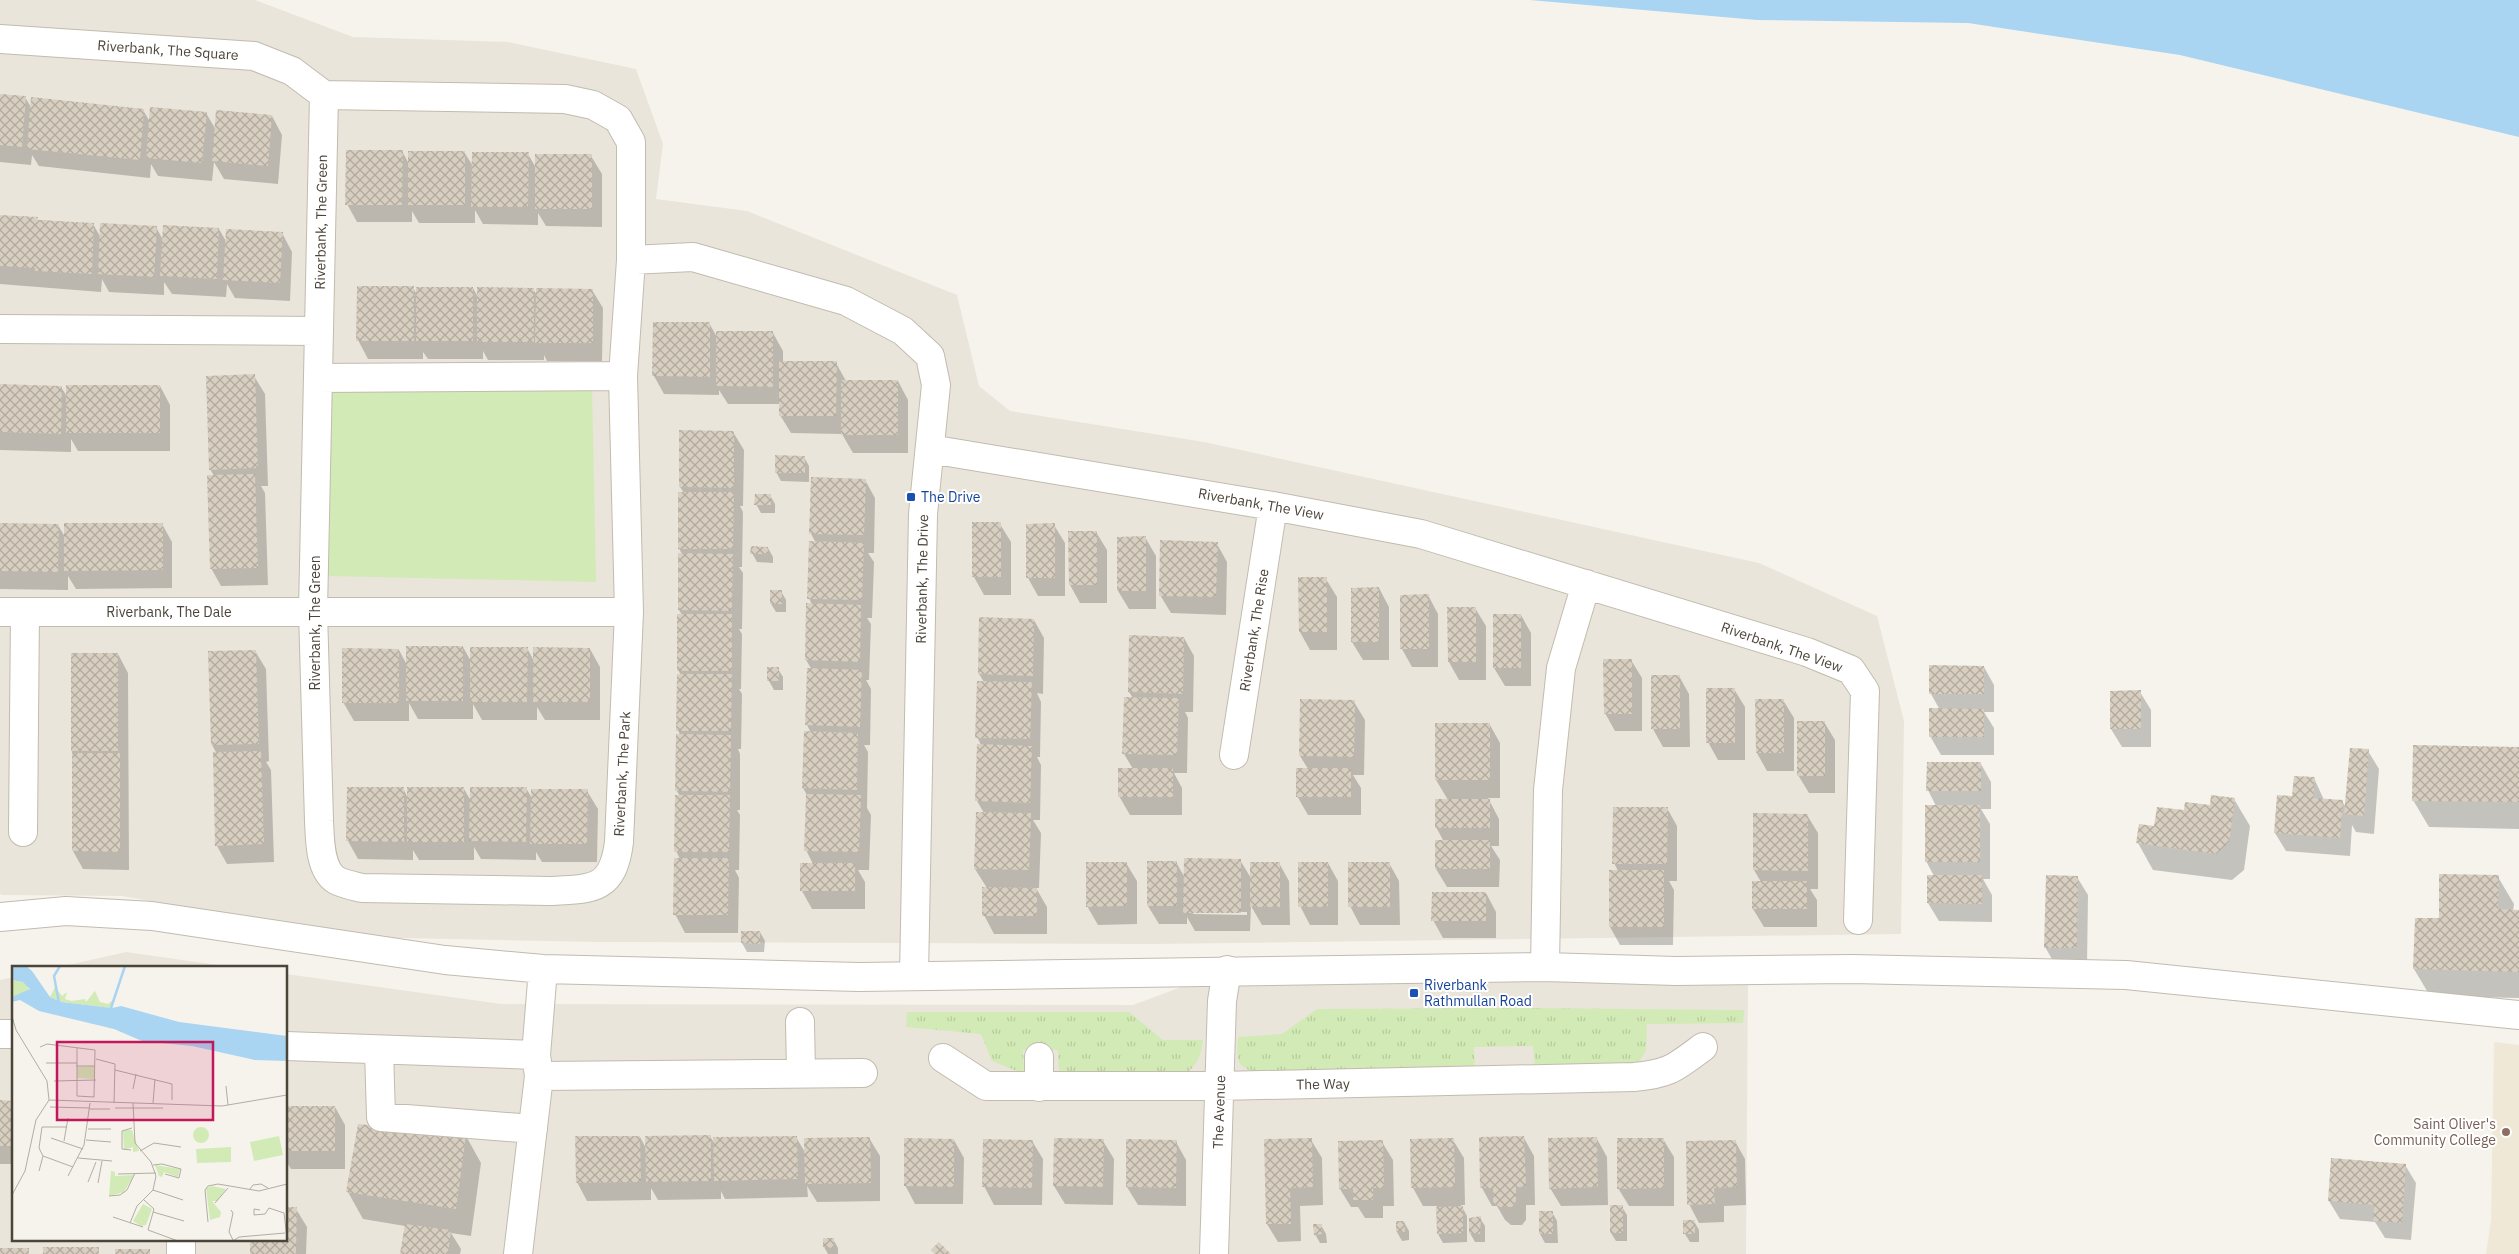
<svg xmlns="http://www.w3.org/2000/svg" width="2519" height="1254" viewBox="0 0 2519 1254" font-family="'IBM Plex Sans',sans-serif">
<defs>
<pattern id="grass-tufts" width="24" height="20" patternUnits="userSpaceOnUse" patternTransform="scale(1.25)"><rect width="24" height="20" fill="#d2eab5"/><path d="M3 7l-1-3M5 7V3M7 7l1-3M15 17l-1-3M17 17v-4M19 17l1-3" fill="none" stroke="#b6ca9c"/></pattern>
<pattern id="building-cross-hatch" width="8" height="8" patternUnits="userSpaceOnUse" patternTransform="scale(1.25)"><rect width="8" height="8" fill="#d8cfc1"/><path d="M0 0l8 8M0 8l8-8" fill="none" stroke="#b1aa9e"/></pattern>
</defs>
<rect width="100%" height="100%" fill="#f6f3ec"/>
<path fill="#eae5da" d="M0,0H255L353,37L508,42L636,69L663,144L656,199L747,211L957,295L979,386L1010,411L1204,442L1759,563L1877,616L1904,721L1901,934L1153,944L601,942L353,937L122,896L2,895L0,894Z
M126,952L238,968H55Z
M1227,970L1748,978L1746,1254H0V980L14,977V1240H286V974L501,1004L1133,1005Z"/>
<path fill="#efe8d6" d="M2494,1042L2519,1045V1254H2486L2491,1220Z"/>
<path fill="url(#grass-tufts)" d="M1520,1008L1744,1010L1743,1023L1647,1024L1646,1050L1638,1064L1535,1068L1533,1046L1474,1047L1475,1069L1257,1072C1234,1067 1237,1057 1238,1037L1282,1034L1317,1009Z
M907,1012H1129L1163,1040H1203C1201,1056 1197,1065 1184,1076L1059,1075L1058,1050H1023L1024,1074L992,1061L981,1034L906,1027Z"/>
<path fill="#d2eab5" d="M592,386L596,582L325,576L328,390Z"/>
<path fill="#a9d4f2" d="M1530,0H2519V137L2180,55L1968,23L1757,20Z"/>
<path fill="#0003" fill-rule="evenodd" d="M0,95L25,97L32,109L143,110L150,122L206,113L216,130L272,116L282,135L278,184L224,179L214,162L212,181L158,176L151,164L150,178L39,166L32,155L31,165L0,162Z
M402,151L409,164L464,152L473,166L528,154L536,168L591,156L602,174V227L546,226L538,213V225L483,224L475,210V223H419L412,211V222H357L347,204Z
M0,217L93,224L101,238L156,227L163,240L219,229L227,243L282,233L292,252L290,301L235,298L227,284L226,297L172,294L164,282V295L109,292L102,279L101,292L0,284Z
M413,287L417,295L473,288L478,297L533,289L537,295L592,290L603,308L602,361H547L544,355V360H488L483,351V359H428L423,352V359H368L358,340Z
M709,323L717,337L773,333L783,351V362L836,363L846,381H898L908,400V453H853L842,434L791,433L780,415V404H728L719,390V395L664,394L654,376Z
M254,376L265,394L268,486H261L265,493L268,585L221,586L211,568L214,476L210,469Z
M0,386L61,387L68,398L160,386L170,405V451H78L71,439V452L0,450Z
M733,432L744,450L743,506H740L743,512L742,567H739L743,573L742,629H739L742,634L741,689H739L742,694L741,749H738L740,754V810H737L740,815L739,870H735L739,878L738,933H685L675,914L680,859L676,851L680,796L676,790L680,735L678,730L681,675L678,670L682,615L679,610L683,555L679,549L684,493L680,487Z
M804,457L809,466V482L781,481L776,472Z
M865,480L875,498L874,553H868L874,562L872,618H867L871,624L869,680H866L871,689L870,745H864L868,752L867,808L871,815L869,870H858L865,882V909H812L802,891L813,864L806,850L807,795L803,788L811,733L807,725L812,670L806,660L807,605H812L809,598L816,543L811,534Z
M770,495L775,504V513H761L756,504Z
M0,524L58,525L65,537L162,524L172,542V588L76,589L68,576V590L0,589Z
M973,524H1000L1011,542V595H984L974,577Z
M1027,525H1054L1065,543V596H1038L1028,578Z
M1096,532L1107,550V603H1080L1070,585Z
M1145,537L1156,556V609H1129L1118,591Z
M1217,544L1227,562L1226,615L1171,613L1160,595Z
M768,548L773,557V563L757,562L752,553Z
M1326,579L1337,597V650H1310L1300,632Z
M1379,588L1389,607V660H1363L1352,642Z
M781,591L786,600V612H776L771,604Z
M1428,595L1438,614V667H1412L1402,649Z
M1475,608L1486,626V680H1459L1449,662Z
M1521,615L1531,633V686H1505L1494,668Z
M1034,620L1044,638L1043,694L1037,693L1041,702L1040,757H1037L1041,765L1040,820H1033L1041,833L1039,888H1036L1047,907V934H994L984,915L987,888L975,869L984,813L977,801L981,745L977,737L984,682L979,674Z
M1131,637L1184,638L1194,656L1193,712H1185L1188,718L1187,773H1174L1182,788V815H1130L1119,796L1133,769L1124,754L1133,698L1129,692Z
M463,647L472,663L527,648L534,661L590,649L600,667V720H545L537,707V720H482L473,704V719H418L409,703V721H354L343,702L399,650L407,665Z
M255,651L266,669L269,761L266,762L271,770L274,862L227,864L217,846V754L212,745Z
M118,654L128,673L129,870L83,869L73,851L72,751Z
M1631,660L1642,678V731H1615L1605,713Z
M1984,667L1994,685V712H1984L1994,728V755H1941L1930,736L1940,710L1931,694Z
M778,669L783,677V690H774L769,681Z
M1679,676L1689,694L1690,747H1663L1653,729Z
M1734,689L1745,707V760H1718L1708,742Z
M2140,692L2151,710V747H2122L2111,729Z
M1757,700H1783L1794,718V771H1767L1757,753Z
M1354,702L1365,720L1364,775H1353L1361,788V815H1308L1297,796L1308,769L1300,756Z
M1824,722L1835,740V793H1809L1798,775Z
M1437,725H1490L1500,743V798H1488L1499,819V846H1491L1500,860L1499,887H1447L1436,869L1444,842L1436,827L1448,800L1436,780Z
M2519,748V829L2429,827L2413,800Z
M2368,751L2379,769L2374,834L2356,832L2352,825L2350,856L2286,851L2275,833L2294,797L2314,778L2324,800L2342,801L2346,808Z
M1981,764L1991,782V809H1981L1990,824V879H1983L1992,895V922L1939,921L1928,903V876H1934L1926,861L1936,806L1928,790Z
M348,788H403L408,798L464,789L471,801L526,788L532,798L587,791L598,809L597,862H542L536,852V860L481,859L474,847V860H419L413,850V860L358,859L348,841Z
M2234,799L2250,826L2244,870L2232,880L2153,870L2138,843L2156,827L2185,811Z
M1667,808L1677,826V881H1669L1674,890L1673,945H1620L1610,927L1618,871L1614,863Z
M1754,815H1807L1818,833V889H1810L1817,900V927H1764L1753,909L1761,882L1754,870Z
M1240,860L1251,878L1279,863L1289,881L1290,925H1262L1251,906L1250,931H1195L1187,917V924H1159L1148,906L1176,862L1185,878ZM1193,912H1247V915L1193,914Z
M1126,863L1137,881V924L1098,925L1087,906Z
M1328,863L1338,881V925H1310L1300,906Z
M1389,863L1399,881L1400,925H1360L1350,906Z
M2077,877L2088,895L2087,966H2056L2045,947Z
M2498,877L2514,904L2513,911H2519V998L2430,996L2414,969L2440,919Z
M1486,893L1496,912V938H1443L1433,920Z
M760,932L765,941L764,952H747L742,943Z
M0,1102H12L14,1104V1164H0Z
M286,1107H335L345,1125V1169H291L286,1161Z
M466,1136L481,1163L471,1236L451,1233L461,1249L460,1254H401L405,1226L363,1219L348,1192Z
M710,1136L714,1143L796,1137L806,1154L869,1138L880,1156V1201L817,1202L807,1186L808,1197L725,1199L721,1191V1199L658,1200L651,1188V1200L587,1201L577,1182L640,1137L647,1150Z
M1524,1138L1534,1156L1535,1205H1526V1220L1522,1225H1511L1505,1220L1497,1206H1492L1482,1188Z
M1597,1139L1607,1157L1608,1205L1561,1206L1550,1188Z
M1663,1139L1674,1157V1206H1629L1618,1188Z
M954,1140L964,1158L963,1204H915L905,1185Z
M1311,1140L1322,1158L1323,1205L1300,1206L1301,1241L1278,1242L1267,1224Z
M1453,1140L1464,1158L1465,1205H1461L1467,1216V1242L1443,1243L1438,1234L1437,1206H1423L1413,1188Z
M1032,1141L1043,1159L1042,1205H994L984,1186Z
M1103,1141L1114,1159L1113,1205L1065,1204L1054,1186Z
M1735,1141L1745,1159L1746,1205L1724,1206V1222L1699,1223L1689,1204Z
M1176,1142L1186,1160V1206L1138,1205L1127,1187Z
M1382,1142L1393,1160L1394,1206H1383V1218H1365L1358,1207H1351L1340,1189Z
M2332,1159L2405,1165L2416,1183L2411,1240L2385,1238L2375,1222L2340,1219L2329,1201Z
M1622,1207L1627,1215V1241H1616L1611,1233Z
M296,1209L307,1227L306,1254H251L286,1240Z
M1540,1212H1552L1557,1221L1558,1243H1545L1540,1234Z
M1480,1218L1485,1226V1242H1475L1470,1233Z
M1694,1221L1699,1230V1242H1690L1685,1234Z
M1397,1222H1404L1409,1231V1240L1402,1241L1397,1232Z
M1321,1225L1326,1234L1327,1243H1320L1315,1234Z
M833,1239L838,1248V1254H828L824,1247Z"/>
<path fill="url(#building-cross-hatch)" d="M0,94L26,96L22,147L0,145Z
M31,97L144,109L140,160L27,149Z
M150,107L207,112L202,163L146,158Z
M216,110L272,115L268,166L212,161Z
M346,150H403L402,205H345Z
M408,151H465V205H408Z
M472,152H529L528,207H471Z
M535,154H592V209H535Z
M0,215L38,217L37,220L94,223L92,274L35,271V268L0,266Z
M100,223L157,226L154,277L98,274Z
M163,225L219,228L217,279L160,276Z
M226,229L283,232L280,283L223,280Z
M357,286H414V341H356Z
M416,287H473V341H416Z
M477,287L534,288V342H477Z
M536,288L593,289V343H535Z
M653,322H710V377L652,376Z
M716,331H773V387L716,386Z
M779,361H837L836,416H779Z
M255,374L258,468L209,470L206,376Z
M841,380H898V435H841Z
M0,384L62,386L61,434L0,432Z
M66,385H160V433H66Z
M679,430L734,431V488L679,487Z
M775,455L805,456V473H775Z
M255,474L258,568L210,569L207,475Z
M811,477L866,479L864,535L809,534Z
M678,492H734L733,549H678Z
M755,494H771V505H754Z
M972,522H1001V577H972Z
M0,523L59,524L58,572L0,571Z
M64,523H163V570L64,571Z
M1055,523V578H1026V524Z
M1068,531H1097V585H1069Z
M1146,536V591H1117V537Z
M1160,540L1218,542L1216,597L1159,596Z
M809,541L864,543L862,600L807,599Z
M751,546L768,547V554H750Z
M678,553L733,554L732,611L678,610Z
M1298,577H1327V632H1299Z
M1379,587V642H1351V588Z
M770,590H782V604H770Z
M1429,594V649H1400V595Z
M806,603L861,605L860,662L805,660Z
M1447,607H1476V662H1448Z
M677,614H732V671H677Z
M1493,614H1521V668H1493Z
M979,617L1034,619L1033,676L978,674Z
M1129,635L1184,637L1183,694L1128,692Z
M406,646H463V701H406Z
M470,647H528L527,702H470Z
M533,647L590,648V702H533Z
M342,648L399,649V703H342Z
M256,650L259,744L211,745L208,651Z
M71,653H118V751H71Z
M1603,659H1632V714H1604Z
M1929,665L1984,666V694H1929Z
M767,667H779V681H767Z
M807,668L862,670L860,727L805,725Z
M677,674H732L731,731H676Z
M1651,675H1680V729H1651Z
M977,681L1032,682L1030,739L975,738Z
M1706,688H1735V743H1706Z
M2141,690V729H2110V691Z
M1124,697L1179,698L1177,755L1122,754Z
M1300,699L1355,700L1354,757L1299,756Z
M1755,699H1784V753H1756Z
M1929,708L1984,709V737H1929Z
M1797,721H1825V776H1797Z
M1435,723H1490V780H1435Z
M804,731L858,733L857,790L802,788Z
M676,734L731,735L730,792L675,791Z
M977,744L1032,746L1030,803L975,801Z
M2413,745L2519,747V802L2412,801Z
M2350,748L2369,749L2364,816L2344,814Z
M261,751L264,844L215,846L213,752Z
M72,753H120V852L72,851Z
M1927,762H1981V791H1926Z
M1118,768H1173V797H1118Z
M1296,768H1351V797H1296Z
M2294,776L2315,777L2313,798L2343,800L2340,838L2274,833L2277,795L2292,796Z
M347,787H404V842L346,841Z
M407,787H464V842H407Z
M470,787H527L526,842L469,841Z
M531,789H588L587,844H530Z
M806,794L861,795L859,852L804,851Z
M675,795H730L729,852H674Z
M2211,795L2235,798L2229,843L2216,854L2136,843L2139,824L2154,826L2157,807L2184,810L2185,802L2210,805Z
M1435,799H1490V828H1435Z
M1925,805H1980V862H1925Z
M1613,807H1668L1667,864H1612Z
M976,812L1031,813L1029,870L974,869Z
M1753,813L1808,814V871L1753,870Z
M1435,840H1490V869H1435Z
M674,858H729L728,915H673Z
M1184,858L1241,859V913H1183Z
M1147,861H1177V906H1147Z
M1086,862H1127V906L1086,907Z
M1250,862H1280V907H1250Z
M1298,862H1328V907H1298Z
M1348,862H1390V907H1348Z
M800,863H855V891H800Z
M1609,870H1664V927H1609Z
M2439,874L2499,875L2498,909L2519,910V972L2413,969L2415,918H2439Z
M1927,875H1982V904L1927,903Z
M2046,875L2078,876L2077,948H2044Z
M1752,881H1807V909H1752Z
M982,887L1037,888V916H982Z
M1432,892H1486V921H1431Z
M741,931H760V944L741,943Z
M0,1100L13,1101V1146H0Z
M286,1106H335V1151H286Z
M358,1124L466,1135L456,1209L346,1192Z
M711,1135V1181L646,1182L645,1136Z
M575,1136H640L641,1182L576,1183Z
M797,1136L798,1179L714,1181L713,1137Z
M1524,1136L1526,1187H1516V1201L1512,1207H1500L1493,1202V1188H1480L1479,1137Z
M870,1137L871,1183L805,1184L804,1138Z
M1597,1137L1598,1187L1549,1189L1548,1138Z
M904,1138L954,1139V1187L904,1186Z
M1054,1138L1104,1139L1103,1187L1053,1186Z
M1312,1138L1313,1187L1290,1188L1291,1224H1266L1264,1139Z
M1454,1138L1455,1187L1411,1188L1410,1139Z
M1617,1138H1664V1188L1617,1189Z
M983,1139L1033,1140L1032,1188L982,1187Z
M1126,1139L1177,1140L1176,1188L1126,1187Z
M1383,1140L1384,1188H1373V1200H1353V1189H1339L1338,1141Z
M1736,1140L1737,1187L1714,1188L1715,1204L1687,1205L1686,1141Z
M2331,1158L2406,1164L2402,1223L2373,1221L2374,1205L2328,1201Z
M1610,1205H1623V1233H1610Z
M1463,1206V1233L1437,1234L1436,1207Z
M286,1207H297L296,1254H250V1240H286Z
M1539,1211H1553V1234H1539Z
M1481,1216L1480,1234L1469,1233V1218Z
M1683,1220H1695V1234H1683Z
M1396,1221H1404L1405,1232H1396Z
M405,1224L451,1230L448,1254H400Z
M1313,1224H1322V1234L1314,1235Z
M823,1238H834V1248L823,1247Z
M939,1242L951,1254H935L931,1250Z
M43,1247H99V1254H43Z
M0,1248H29V1254H0Z
M115,1249H150V1254H115Z"/>
<g fill="none" stroke-linecap="round" stroke-linejoin="round">
<defs>
<path id="minor" d="M0,39L254,56L292,71L324,95
M324,95L565,99L593,105L618,119L631,142V260L623,376L629,612L619,842C613,891 592,889 549,891L362,888C354,886 343,884 336,880C319,869 320,837 319,821L313,611Z
M631,260L693,257L846,301L903,331L930,356L936,385L923,514L914,975
M0,329L319,331
M318,378L623,376
M930,449L1273,506L1421,534L1807,652L1851,670L1865,691L1858,920
M0,612H629
M1234,755L1273,506
M23,832L25,612
M0,917L66,911L152,916L445,960L543,969L859,977L1545,967L1676,971L1852,969L2126,975L2519,1015
M1545,967L1548,790L1561,668L1586,584
M800,1022L801,1073
M0,1034H14
M286,1046L536,1055
M379,1050L381,1117L533,1129
M1039,1057V1087
M943,1058L986,1086H1220L1634,1077C1669,1074 1675,1068 1703,1047
M539,1076L863,1073
M181,1254V1240
M518,1254L539,1076L536,1055L543,969
M1214,1254L1222,1001L1227,970"/>
</defs>
<use href="#minor" stroke="#c2bbae" stroke-width="30"/>
<use href="#minor" stroke="#fff" stroke-width="28"/>
</g>
<g fill="#1a4fb4" stroke="#fff" stroke-width="2">
<rect x="906" y="492" width="10" height="10" rx="2.5"/>
<rect x="1409" y="988" width="10" height="10" rx="2.5"/>
</g>
<circle fill="#8d6e63" stroke="#fff" stroke-width="2" cx="2506" cy="1132" r="5"/>
<g text-anchor="middle" dominant-baseline="central" stroke-width="4" stroke-linejoin="round" paint-order="stroke">
<g font-size="14" fill="#4b4439" stroke="#fff">
<text transform="translate(168 50) rotate(4)">Riverbank, The Square</text>
<text transform="translate(321 222) rotate(-89)">Riverbank, The Green</text>
<text transform="translate(1261 504) rotate(10)">Riverbank, The View</text>
<text transform="translate(922 579) rotate(-89)">Riverbank, The Drive</text>
<text x="169" y="612">Riverbank, The Dale</text>
<text transform="translate(315 623) rotate(-90)">Riverbank, The Green</text>
<text transform="translate(1254 630) rotate(-81)">Riverbank, The Rise</text>
<text transform="translate(1782 647) rotate(19)">Riverbank, The View</text>
<text transform="translate(622 774) rotate(-87)">Riverbank, The Park</text>
<text transform="translate(1323 1084) rotate(-1)">The Way</text>
<text transform="translate(1219 1112) rotate(-88)">The Avenue</text>
</g>
<g font-size="14" fill="#164399" stroke="#fff" text-anchor="start">
<text x="921" y="497">The Drive</text>
<text x="1424" y="985">Riverbank<tspan x="1424" dy="16">Rathmullan Road</tspan></text>
</g>
<g font-size="14" fill="#785e54" stroke="#fff" text-anchor="end">
<text x="2496" y="1124">Saint Oliver's<tspan x="2496" dy="16">Community College</tspan></text>
</g>
</g>
<g transform="translate(12 966)">
<rect width="275" height="275" fill="#f6f3ec"/>
<path d="M111,164H120L127,185L121,186V181L112,184ZM143,199L168,203L166,211L152,206L150,211L147,210ZM99,205L103,206V210L122,209L112,226L97,230ZM200,220L214,223L205,235H200L209,246L208,251L198,254L194,222ZM131,238L140,243L134,259L129,260L121,255Z" fill="#d2eab5"/>
<path d="M0,14L11,16L17,21L16,26L0,31ZM43,21L50,30L55,26L53,33L60,35L73,33L74,36L83,25L88,36L96,38L101,34L100,42L49,36L38,31Z" fill="#d2eab5"/>
<path d="M82,100V113L65,112V101ZM181 169a8 8 0 1 1 16 0a8 8 0 1 1-16 0ZM267,170L271,189L242,195L238,176ZM219,181V196L185,197L184,183Z" fill="#d2eab5"/>
<path d="M0,0H14L20,5L38,31L49,36L100,42L109,40L167,56L275,70V95L243,94L180,80L130,75L102,63L27,45L8,34L0,36V31L18,23L11,16L0,14Z" fill="#a9d4f2"/>
<path fill="none" stroke="#a9d4f2" stroke-width="2.5" d="M47,37L42,10L48,0M99,42L113,0"/>
<path fill="none" stroke="#b2ada4" stroke-width="1" d="M0,50L4,64L35,115L37,134M28,81L35,78L83,84L82,131L65,130V82M84,93L103,98L102,137M34,97H65M64,100H83M103,104L160,118V134M42,115L84,114M214,120L216,139M121,123L124,108M141,137L143,113M38,141L78,142M103,142H151M78,143H98M76,163H99M39,172L71,183M74,174L99,176M52,175L56,152M119,184L110,183V165L120,162M128,185L142,177L169,181M31,190L61,201M66,192L100,195M141,199L150,198L169,203L167,212L153,208M27,205L31,190L27,182L30,161H55M106,208L144,207M56,210L72,179L78,137M76,216L84,196M86,217L90,195M238,223L241,219L249,218L256,222M141,224L171,234M0,229L13,205L24,154L37,134L210,140L275,129M97,230L108,229L115,224L123,207M132,234L142,243L136,264L166,275M203,237L216,222M219,244L221,247L217,266L221,274M248,244L242,243V249L253,248L257,242L272,247L275,272M141,246L172,255M101,251L131,261M196,256L193,224L196,220L206,218L247,225L275,218M118,257L125,240L141,224L144,210L139,196L123,177L121,137M221,275L227,271L273,267"/>
<path fill="#c2185b" fill-opacity="0.15" stroke="#c2185b" stroke-width="2.5" d="M45,76H201V154H45Z"/>
<rect width="275" height="275" fill="none" stroke="#4b4439" stroke-width="2.5"/>
</g>
</svg>
